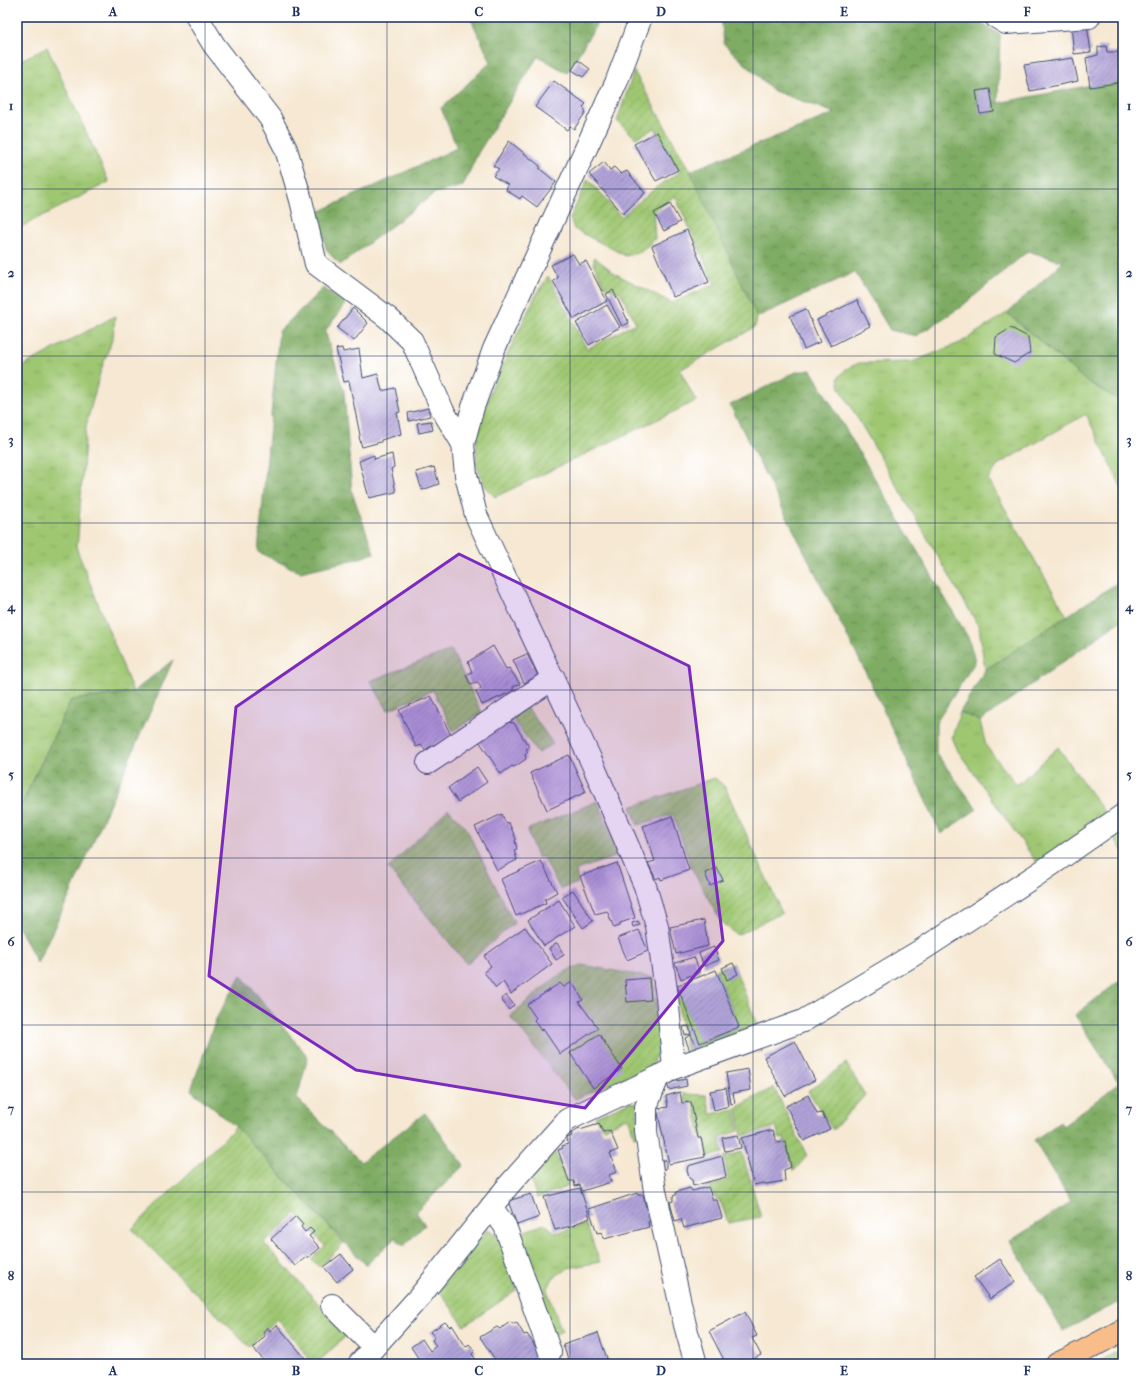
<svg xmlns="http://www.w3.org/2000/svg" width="1140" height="1381" viewBox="0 0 1140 1381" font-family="'IM FELL French Canon',serif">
<defs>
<pattern id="grass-tufts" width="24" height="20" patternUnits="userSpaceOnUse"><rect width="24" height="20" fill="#9fc772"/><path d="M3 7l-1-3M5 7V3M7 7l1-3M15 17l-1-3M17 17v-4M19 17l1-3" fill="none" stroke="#88ab65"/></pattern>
<pattern id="forest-crowns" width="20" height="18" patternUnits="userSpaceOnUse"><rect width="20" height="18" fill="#7fac64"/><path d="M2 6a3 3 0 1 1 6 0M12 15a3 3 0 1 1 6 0" fill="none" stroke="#678c56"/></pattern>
<pattern id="garden-furrows" width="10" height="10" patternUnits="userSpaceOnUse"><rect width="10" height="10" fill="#9fc772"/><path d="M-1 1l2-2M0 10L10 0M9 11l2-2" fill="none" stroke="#88ab65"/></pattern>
<pattern id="building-hatch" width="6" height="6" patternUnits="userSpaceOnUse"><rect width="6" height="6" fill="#b1a3d8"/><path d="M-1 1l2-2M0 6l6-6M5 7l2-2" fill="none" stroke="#8f85b2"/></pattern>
</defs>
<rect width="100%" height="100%" fill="#fff"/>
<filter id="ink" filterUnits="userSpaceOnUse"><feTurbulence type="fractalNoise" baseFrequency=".025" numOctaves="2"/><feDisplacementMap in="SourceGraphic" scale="8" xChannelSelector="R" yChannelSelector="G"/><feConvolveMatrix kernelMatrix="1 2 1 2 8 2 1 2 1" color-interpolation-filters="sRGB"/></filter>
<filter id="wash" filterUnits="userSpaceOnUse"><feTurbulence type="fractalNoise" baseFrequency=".012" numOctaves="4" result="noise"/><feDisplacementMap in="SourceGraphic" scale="16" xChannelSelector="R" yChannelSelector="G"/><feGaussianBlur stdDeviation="0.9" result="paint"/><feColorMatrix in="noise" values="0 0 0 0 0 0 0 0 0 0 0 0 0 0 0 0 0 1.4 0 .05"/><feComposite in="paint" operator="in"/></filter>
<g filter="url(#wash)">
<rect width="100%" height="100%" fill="#f6e8d2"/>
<path fill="url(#grass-tufts)" stroke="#5d7b68" d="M47,47L109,182L17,229V62Z
M1007,313L1086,381L1123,402V491L1086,414L999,464L988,479L1067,616L985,670L979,627L840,388L838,378L846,369L859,363L912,362L960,343Z
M115,316L113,337L100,373L86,426L77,550L133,692L71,700L17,814V369Z
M960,712L980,721L986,746L1017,785L1058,747L1107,816L1037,863L958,751L952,737Z
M1123,828V852L1113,836Z
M545,1224L556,1233L586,1224L600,1262L568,1268L553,1278L547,1290L562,1331L552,1336L516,1234Z
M1123,1348V1364H1095Z"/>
<path fill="url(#forest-crowns)" stroke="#4d6e61" d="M470,17H601L567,73L538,56L478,153L463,186L435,193L340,265L327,251L316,213L457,148L441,108L491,62Z
M721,17H970L1000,34L998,103L1123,79V402L1086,381L1007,313L1063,262L1028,251L961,307L916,336L890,330L855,272L757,317L690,171L835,113L774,91L724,44Z
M323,288L347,303L325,331L344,391L352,492L374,553L357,559L300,572L258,552L279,331Z
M811,370L969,639L975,662L936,723V753L977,809L941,834L867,675L730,405L796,372Z
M1123,579V619L980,721L960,712L985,670Z
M173,660L70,895L37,963L17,923V814L71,700L133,692Z
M241,975L308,1057L297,1098L361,1162L425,1113L464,1165L416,1212L425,1225L404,1246L395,1238L366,1265L236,1127L191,1090L216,1019Z
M1123,978V1300L1063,1331L1010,1241L1071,1202L1034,1140L1060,1122L1063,1126L1119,1083L1075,1015Z"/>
<path fill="url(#garden-furrows)" stroke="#5d7b68" d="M634,71L690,171L757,317L755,327L680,370L696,401L495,497L486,488L475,463L479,419L496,378L535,297L548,276L587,349L636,323L621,293L604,286L594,265V257L616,274L672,303L715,284L675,196L653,212L655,239L641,252L626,256L574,229L570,218L588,179L621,217L658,186L680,172L655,128L636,138L617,121Z
M451,650L482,713L453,731L433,690L388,710L370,681Z
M527,707L553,744L538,753L510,716Z
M715,778L725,787L782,913L737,935L721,922L691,867L673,814L638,825L631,807Z
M598,801L620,855L576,870L578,883L560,889L543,857H537L527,830Z
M448,809L465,826L514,923L467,964L388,868Z
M733,963L758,1027L687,1052L674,986H677L701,1043L739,1027L716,970Z
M582,965L654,978L660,1044L652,1066L575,1099L510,1016L560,974Z
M846,1063L865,1095L833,1130L808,1091Z
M774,1087L807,1156L794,1171L784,1138L780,1139L776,1127L742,1136L736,1108Z
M684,1094L706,1095L711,1114L734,1109L739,1131L720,1137L723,1153L708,1157L704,1137L700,1134L694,1102L685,1101Z
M630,1102L637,1103L639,1135L634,1136L628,1117L604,1129L595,1117Z
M236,1127L344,1243L319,1267L311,1259L325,1246L296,1213L264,1243L347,1335L316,1364H301L309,1358L277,1319L249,1347L132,1229Z
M554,1150L569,1186L537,1198L530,1178Z
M742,1152L761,1217L728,1223L720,1200L715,1198L710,1187L728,1179L724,1157Z
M488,1229L501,1238L517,1290L464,1326L438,1289Z"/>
<g id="blocks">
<path fill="url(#building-hatch)" d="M1087,25L1091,52L1074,54L1071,26Z
M1123,41V52H1122L1120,42Z
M1106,46L1107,52H1120L1123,82L1090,87L1086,58L1098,55V47Z
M1073,58L1078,81L1030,91L1024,65Z
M578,60L590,69L583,77L572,70Z
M554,81L586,104L583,107L586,112L574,129L570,126L567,130L535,107Z
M990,89L994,112L980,114L976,91Z
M657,132L678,170L656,181L634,144Z
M509,141L540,166V169L556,182L537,207L522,196L520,199L506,190L508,185L493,176L499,169L493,166Z
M604,162L610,170L614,167L621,174L627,171L645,193L623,214L589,174Z
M670,204L680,222L664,231L654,213Z
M687,230L709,282L673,297L652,246Z
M573,254L579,264L586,261L607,301L574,319L553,281L558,278L551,265Z
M613,290L629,323L622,326L606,294Z
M857,300L870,326L831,346L817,320Z
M607,305L620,327L589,345L576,323Z
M353,308L368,323L354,341L337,328Z
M806,309L820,342L804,349L790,316Z
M1011,328L1028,337L1030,353L1014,363L995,354L996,337Z
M342,348L343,352L359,349L363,378L378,374L382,391L395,388L400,412L397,413L401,434L381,440V442L362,447L359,437L360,435L349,381L344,382L336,349Z
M428,408L430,416L409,421L408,413Z
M431,421L433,430L419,433L417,423Z
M392,454L394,467L391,469L396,492L369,498L359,461L374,455V459Z
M434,467L439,484L422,490L416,472Z
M493,646L506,669L509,668L520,684L513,687V691L482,705L476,692L481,688L478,682L471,685L466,675L472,672L468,662Z
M527,654L538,676L524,683L513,660Z
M431,696L451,735L425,750L421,745L416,747L399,710Z
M508,722L514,723L529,747L526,749L528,752L525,755L526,759L514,767L512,766L501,774L479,741Z
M569,755L586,792L547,810L530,773Z
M477,767L487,782L458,802L448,788Z
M502,814L505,822L509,823L516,839L515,841L517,849L514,850L517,860L497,870L475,827Z
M672,816L689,870L661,880L660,877L656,879L648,863L655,861L643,826Z
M541,861L557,892L545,899L546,903L516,916L501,879Z
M617,863L635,918L620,923V926L614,928L607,911L595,914L580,876Z
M717,868L723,880L710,886L705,873Z
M573,890L593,921L583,928L562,897Z
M559,900L575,926L544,946L528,920Z
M704,920L708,946L676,954L670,927Z
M638,921L640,925L633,927L632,923Z
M525,927L552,964L511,994L503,982L496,988L484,972L491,966L484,956Z
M639,930L648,951L627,960L618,938Z
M557,943L564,955L556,960L549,948Z
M714,947L719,960L704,966L699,953Z
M694,957L700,972L681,979L675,963Z
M733,963L738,974L727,980L722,968Z
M716,970L739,1027L700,1043L677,986Z
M649,978L651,1000L627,1002L625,980Z
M572,982L583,1000L579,1002L598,1028L560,1054L543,1029L541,1031L534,1020L536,1018L527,1005L560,983L564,987Z
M506,995L514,1005L509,1010L501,999Z
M689,1026L691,1034L685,1035L683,1027Z
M599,1034L622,1069L593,1088L570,1053Z
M691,1035L697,1048L690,1051L685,1038Z
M795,1041L815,1080L785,1096L764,1057Z
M748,1069L751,1090L733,1093L735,1103L731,1104L726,1073Z
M686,1079L687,1086L669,1090L667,1083Z
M726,1088L729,1106L714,1110L710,1091Z
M680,1092L682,1103L691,1102L698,1138H701L705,1157L669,1164L657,1109L668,1107L666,1096Z
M808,1095L817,1114L822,1113L830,1129L804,1141L786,1106Z
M599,1124L603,1133L610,1131L618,1150L610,1153L617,1172L609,1175L611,1182L582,1191L580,1185L575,1186L574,1181H569L558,1150L563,1148L562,1146L568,1144L567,1138L572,1136L571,1134L579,1129L580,1130Z
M773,1130L777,1143L785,1141L791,1167L784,1170L785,1181L766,1184L763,1183L754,1185L742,1138Z
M738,1135L741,1148L725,1151L722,1138Z
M722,1156L726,1177L693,1186L692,1180L689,1178L687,1170L688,1166Z
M662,1160H666V1169H663Z
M708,1187L713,1200H717L722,1218L684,1228L681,1219L675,1221L670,1202L673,1201V1196L676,1195V1192L690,1188L692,1191Z
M580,1188L590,1218L577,1223L575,1225L555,1230L544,1197Z
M637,1193L638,1195H643L646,1207L648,1206L651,1221L648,1222L649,1227L604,1239L602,1232L597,1233L589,1209Z
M531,1194L539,1217L517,1225L508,1201Z
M296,1216L303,1224L301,1227L305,1232L310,1228L314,1232L309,1236L320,1248L309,1257H306L295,1266L271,1239Z
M341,1254L353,1269L337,1282L324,1267Z
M1000,1259L1015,1282L990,1299L974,1277Z
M745,1312L757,1336L752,1338L761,1355L745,1363L746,1364H730L728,1360H724L709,1331Z
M445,1322L450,1327L452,1325L466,1347L469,1344L475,1351L472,1354L479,1364H422L411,1347L422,1339L430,1351L436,1346L432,1340L435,1337L430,1332Z
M510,1322L513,1324L517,1323L524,1335L527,1334L543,1358L534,1364H498L480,1337L497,1327L500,1329Z
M277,1325L305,1358L297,1364H267L253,1348L265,1336L263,1332L267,1327L270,1331Z
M598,1333L609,1364H570L563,1345Z"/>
</g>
</g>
<g filter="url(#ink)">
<use href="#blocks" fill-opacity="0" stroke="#3c4b6f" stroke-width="1"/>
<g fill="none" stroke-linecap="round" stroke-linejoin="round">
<defs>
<path id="minor" d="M197,17L214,45L270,118L286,149L301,200L316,264L388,318L412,341L443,411L463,444
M641,17L616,83L494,349L473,407L463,444L466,475L476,515L594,767L645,886L657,926L667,997L674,1068
M996,17L1006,23L1089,17
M428,763L554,678
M491,1207L505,1226L550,1352
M332,1305L374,1347
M359,1364L421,1295L508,1186L567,1120L658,1077
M696,1364L685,1325L655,1191L646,1132V1107L658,1077L674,1068L803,1021L920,951L1038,874L1123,815"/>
<path id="major" d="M1057,1364L1080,1353L1123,1330"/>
</defs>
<use href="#minor" stroke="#3c4b6f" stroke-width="24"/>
<use href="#major" stroke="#3c4b6f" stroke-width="24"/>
<use href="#minor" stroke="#fff" stroke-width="22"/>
<use href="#major" stroke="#f8bd89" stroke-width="22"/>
</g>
</g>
<path fill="#7b2cbf" fill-opacity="0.2" stroke="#7b2cbf" stroke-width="3" stroke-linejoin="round" d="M459,554L689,666L723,941L585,1108L356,1070L209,976L236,707Z"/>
<path fill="none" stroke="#1b2f5e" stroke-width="1" stroke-opacity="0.55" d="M205,17V1364M387,17V1364M570,17V1364M753,17V1364M935,17V1364M17,189H1123M17,356H1123M17,523H1123M17,690H1123M17,858H1123M17,1025H1123M17,1192H1123"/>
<rect width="1140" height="1381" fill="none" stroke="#fff" stroke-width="44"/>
<rect x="22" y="22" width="1096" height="1337" fill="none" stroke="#1b2f5e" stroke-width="1.5"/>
<g font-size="13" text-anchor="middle" font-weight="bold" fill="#1b2f5e">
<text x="113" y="16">A</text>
<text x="296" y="16">B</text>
<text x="479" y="16">C</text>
<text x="661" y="16">D</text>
<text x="844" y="16">E</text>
<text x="1027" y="16">F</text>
<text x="11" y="110">1</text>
<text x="1129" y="110">1</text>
<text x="11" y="277">2</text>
<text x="1129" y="277">2</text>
<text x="11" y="444">3</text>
<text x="1129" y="444">3</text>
<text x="11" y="611">4</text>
<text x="1129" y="611">4</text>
<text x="11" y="779">5</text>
<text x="1129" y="779">5</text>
<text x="11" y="946">6</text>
<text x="1129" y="946">6</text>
<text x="11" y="1113">7</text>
<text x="1129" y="1113">7</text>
<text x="11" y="1280">8</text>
<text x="1129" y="1280">8</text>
<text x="113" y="1375">A</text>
<text x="296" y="1375">B</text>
<text x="479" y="1375">C</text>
<text x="661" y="1375">D</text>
<text x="844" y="1375">E</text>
<text x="1027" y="1375">F</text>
</g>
</svg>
